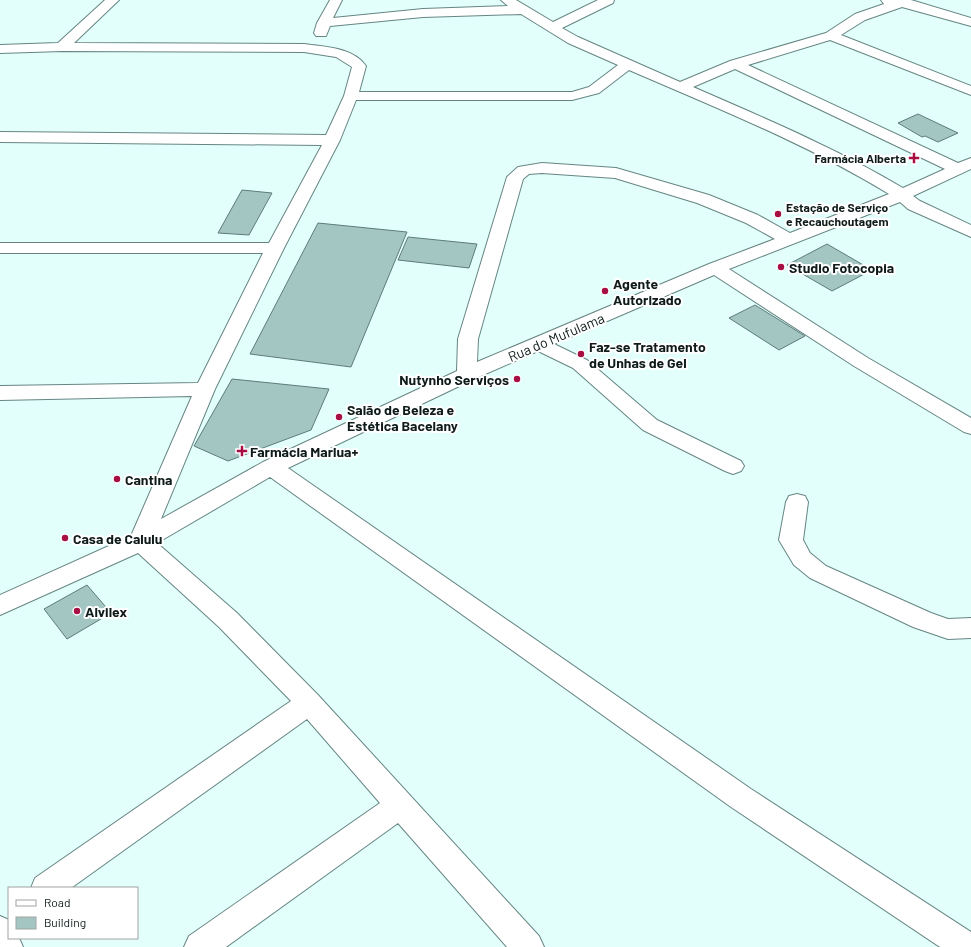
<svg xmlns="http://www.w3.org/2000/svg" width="971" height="947" viewBox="0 0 971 947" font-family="Barlow,sans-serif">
<rect width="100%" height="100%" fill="#e2fffc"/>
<path fill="#a4c6c3" stroke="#5c7c7a" d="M918,114L958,133L938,142L925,136L922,137L898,123Z
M242,190L272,193L249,235L218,233Z
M318,223L407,232L351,367L250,354Z
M408,237L477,244L469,268L398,260Z
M827,244L872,270L832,291L787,265Z
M755,305L805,336L779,350L729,318Z
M232,379L329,389L311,430L228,461L194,446Z
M87,585L111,613L67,639L44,609Z"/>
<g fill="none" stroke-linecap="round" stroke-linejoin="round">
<defs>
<path id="minor" d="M105,0H119L74,43L304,44C324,47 353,47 366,66L359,92H572L589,87L618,65L568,43L521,14L423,17L330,26L326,36H316L314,33L317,23L330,0H342L333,18L423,9L508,6L501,0H516L553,22L598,0H614L613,3L562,28L578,37L680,82L730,61L826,33L855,14L884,4L881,0H911L971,18V26L902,7L865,20L841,35L971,86V95L830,40L748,65L958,163L971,158V169L913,196L920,201L971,225V237L908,209L900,202L729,269L868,358L971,418V434L964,432L854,366L714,275L554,344L587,360L657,420L741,461L744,466L741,471L733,474L725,471L643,430L573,368L538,351L474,379L288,468L751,789L971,932V947H940L731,807L270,477L157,543L237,613L318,695L539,936L544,947H507L398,823L226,947H184L189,936L380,803L307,719L71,888H31L35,878L291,701L219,627L138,553L0,615V595L131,536L192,396L0,400V386L198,383L263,253H0V243H269L322,145L0,142V132L326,135L344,96L352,67L336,57L304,52L62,51L0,53V45L58,43ZM735,69L945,169L903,188C836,148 764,118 693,87ZM629,70C717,108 807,144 889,194L790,233L758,215L709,195L616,168L542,163L518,167L507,177L458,339L457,371L263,462L161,519L215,389L284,248L340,140L356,100H572L599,93ZM542,173L615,178L697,203L746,223L775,239L709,264L477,362L478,339L523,179L529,174Z
M797,494L805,496L808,502L803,540L810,553L826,566L931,613L948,619L971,618V638L948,639L913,627L810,578L794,565L779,540L786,502L789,496Z
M0,916L9,920V938H19L23,947H0Z"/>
</defs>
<use href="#minor" stroke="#658583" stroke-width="2"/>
<use href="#minor" fill="#fff" fill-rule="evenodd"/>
</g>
<g fill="#a70f43" stroke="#fff" stroke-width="1.5">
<path d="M912 152h4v4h4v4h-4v4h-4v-4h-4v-4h4z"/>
<circle cx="778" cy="214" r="4"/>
<circle cx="781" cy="267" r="4"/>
<circle cx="605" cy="291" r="4"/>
<circle cx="581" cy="354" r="4"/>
<circle cx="517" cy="379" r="4"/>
<circle cx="339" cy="417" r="4"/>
<path d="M240 445h4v4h4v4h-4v4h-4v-4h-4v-4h4z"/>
<circle cx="117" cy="479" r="4"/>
<circle cx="65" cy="538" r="4"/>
<circle cx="77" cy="611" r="4"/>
</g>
<g text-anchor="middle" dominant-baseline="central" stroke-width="4" stroke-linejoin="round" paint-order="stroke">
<g font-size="12" font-weight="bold" fill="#0e1b1a" stroke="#fff" text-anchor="end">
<text x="906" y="158">Farmácia Alberta</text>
<text x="786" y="207" text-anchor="start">Estação de Serviço<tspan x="786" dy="14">e Recauchoutagem</tspan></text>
</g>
<g font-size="14" font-weight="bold" fill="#0e1b1a" stroke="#fff" text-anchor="start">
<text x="789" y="267">Studio Fotocopia</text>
<text x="613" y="283">Agente<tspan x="613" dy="16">Autorizado</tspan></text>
<text x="589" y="346">Faz-se Tratamento<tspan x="589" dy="16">de Unhas de Gel</tspan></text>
<text x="509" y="379" text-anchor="end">Nutynho Serviços</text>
<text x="347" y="409">Salão de Beleza e<tspan x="347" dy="16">Estética Bacelany</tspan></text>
<text x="250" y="451">Farmácia Marlua+</text>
<text x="125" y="479">Cantina</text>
<text x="73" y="538">Casa de Calulu</text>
<text x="85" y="611">Alvilex</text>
</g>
<g font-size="14" fill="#0e1b1a" stroke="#fff">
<text transform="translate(556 337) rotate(-23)">Rua do Mufulama</text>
</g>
</g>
<rect x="8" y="887" width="130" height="52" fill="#ffffff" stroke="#9fa4a3"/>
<rect x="16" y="900" width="20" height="6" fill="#ffffff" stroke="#9fa4a3"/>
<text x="44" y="907" font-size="12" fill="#0e1b1a">Road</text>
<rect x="16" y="917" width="20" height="12" fill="#a4c6c3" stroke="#9fa4a3"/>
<text x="44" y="927" font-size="12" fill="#0e1b1a">Building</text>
</svg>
